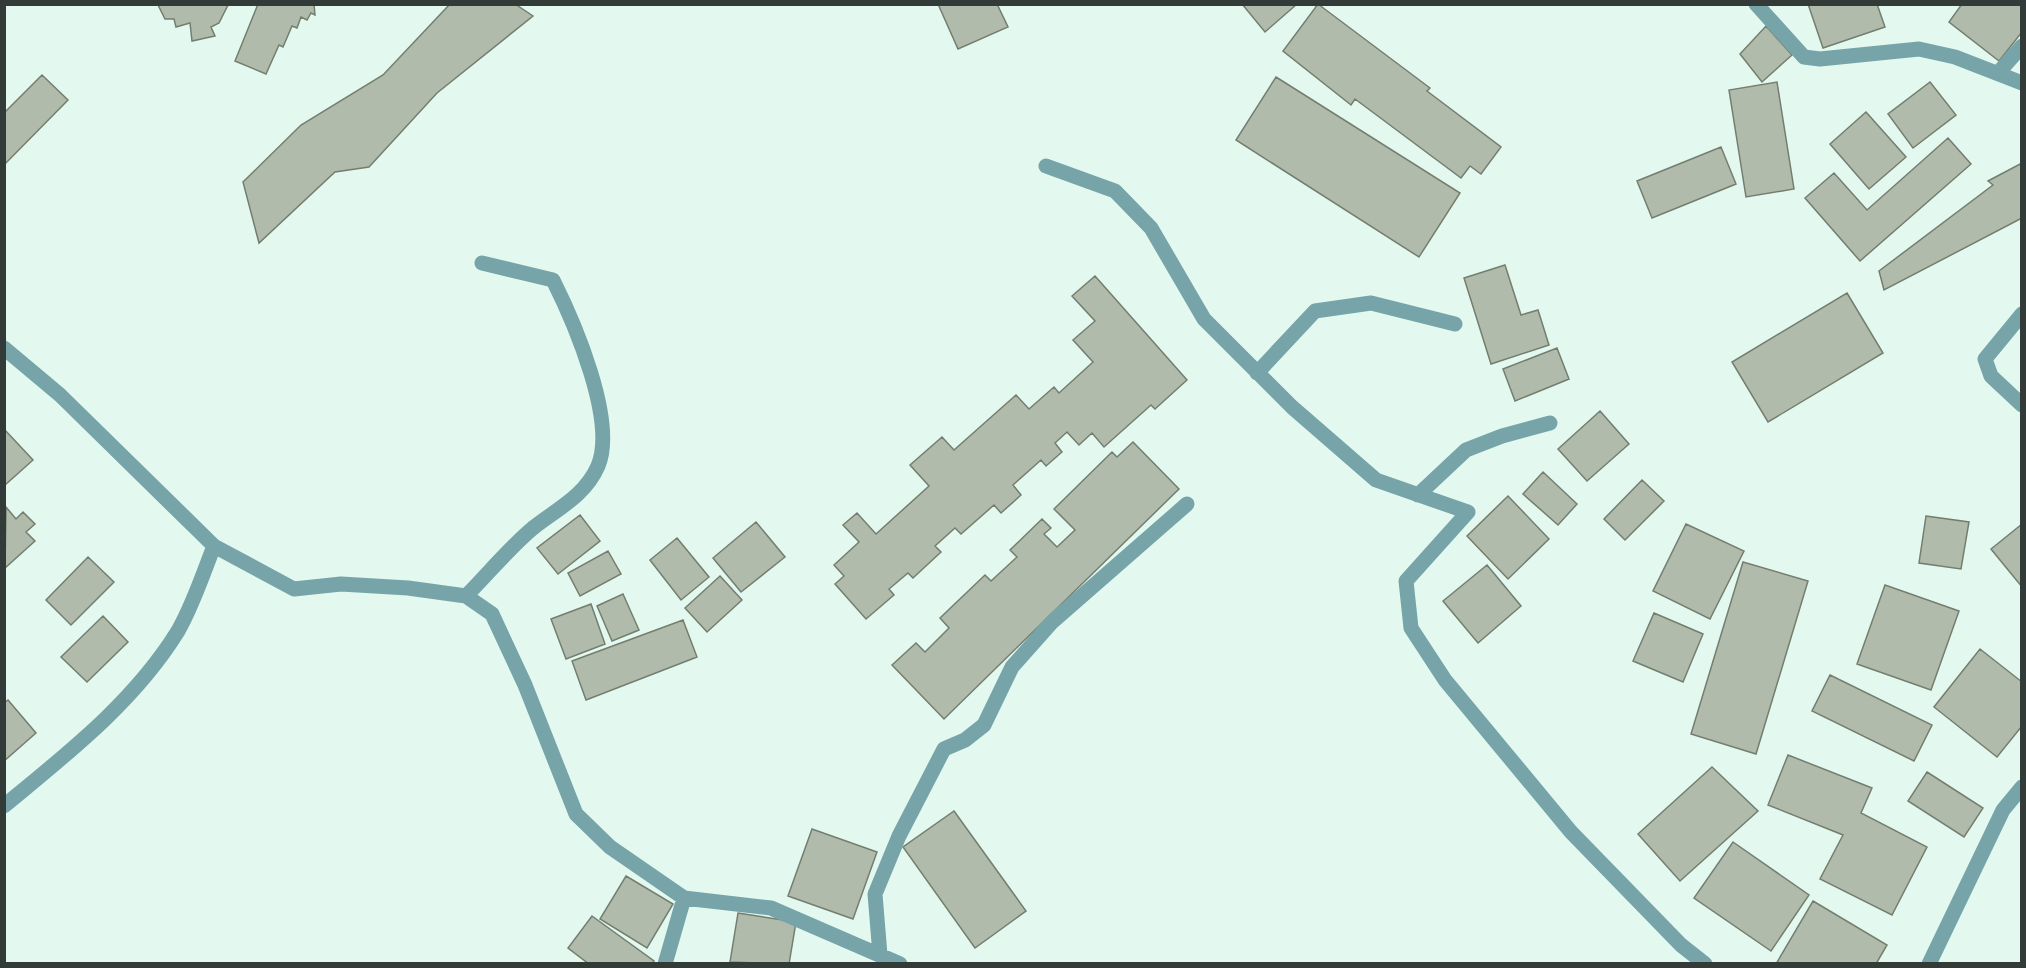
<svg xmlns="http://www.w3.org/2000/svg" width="2026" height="968" viewBox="0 0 2026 968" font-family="Inter,sans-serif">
<rect width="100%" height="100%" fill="#e3f9f0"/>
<path fill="#b0bbab" stroke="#747e6f" stroke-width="1.5" d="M154,4H228V5L219,23L211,27L215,36L192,41L190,23L176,27L174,19H165L158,5Z
M258,4H314L315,15L311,13L307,20L301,17L297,28L292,26L283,47L279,45L266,74L235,61Z
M450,4H515L533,16L437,93L369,167L335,172L259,243L243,182L301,125L383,75Z
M938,4H997L1008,27L958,49Z
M1242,4H1297L1265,32Z
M1318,4L1430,88L1427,91L1501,147L1481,174L1470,166L1461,178L1355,99L1351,105L1283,51Z
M1808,4H1877L1885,27L1823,48Z
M1962,4H2022V32L1999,61L1949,22Z
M1766,26L1792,55L1762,82L1740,54Z
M42,75L68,100L4,165V113Z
M1276,77L1460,193L1419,257L1236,140Z
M1777,82L1794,189L1746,197L1729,90Z
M1930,82L1956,115L1913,148L1888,114Z
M1866,112L1906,157L1869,189L1830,144Z
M1948,138L1971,164L1860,261L1805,198L1834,173L1867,210Z
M1721,147L1736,184L1652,218L1637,181Z
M2022,163V218L1884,290L1879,271L1993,185L1988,181Z
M1505,265L1521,315L1538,310L1549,345L1491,364L1464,278Z
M1095,276L1187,380L1155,409L1151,405L1104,447L1092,433L1079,445L1067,432L1055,443L1062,452L1046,466L1041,460L1013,485L1021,495L1001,513L994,505L961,534L955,528L935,546L941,552L913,578L908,573L889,589L894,595L866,619L835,584L844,576L834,565L859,542L843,525L857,513L876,534L929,486L910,465L942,437L954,450L1016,395L1029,409L1054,387L1059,393L1093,362L1073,340L1095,321L1072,296Z
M1847,293L1883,353L1768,422L1732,362Z
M1557,348L1569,379L1515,401L1503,369Z
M1600,411L1629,444L1587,481L1558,449Z
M4,429L33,460L5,485H4Z
M1133,442L1179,489L944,719L892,665L916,643L925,652L949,628L940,618L985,575L991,581L1017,557L1010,550L1042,519L1051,528L1044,534L1057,547L1075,530L1054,509L1112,452L1117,457Z
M1543,472L1577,504L1558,525L1523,494Z
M1642,480L1664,501L1625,540L1604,519Z
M1508,496L1549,539L1508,579L1467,536Z
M6,507L16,519L23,512L35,524L26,532L35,541L5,568Z
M580,515L600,541L558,574L537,548Z
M1926,516L1969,522L1961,569L1919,563Z
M756,522L785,557L741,592L713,558Z
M1686,524L1744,551L1710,619L1653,591Z
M2022,524V587L1991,549Z
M677,538L709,577L681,600L650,560Z
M608,551L621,574L580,596L568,573Z
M88,557L114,582L71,625L46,600Z
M1743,562L1808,581L1756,754L1691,734Z
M1487,565L1521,606L1478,643L1443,601Z
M720,576L742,600L707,632L685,608Z
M1885,585L1959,611L1931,690L1857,664Z
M623,594L639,630L612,641L597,606Z
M591,604L605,644L566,659L551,619Z
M1654,613L1703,634L1683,682L1633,661Z
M103,616L128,642L87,682L61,657Z
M683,620L697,657L586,700L572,661Z
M1980,649L2022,682V726L1997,757L1934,707Z
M1830,675L1932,725L1914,761L1812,711Z
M8,700L36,733L4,761V703Z
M1788,755L1872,788L1861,813L1927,847L1892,915L1820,879L1843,835L1768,805Z
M1712,767L1758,811L1680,881L1638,834Z
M1927,772L1983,808L1964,837L1908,801Z
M954,811L1026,911L975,948L903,847Z
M812,829L877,852L853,919L788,896Z
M1733,842L1809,895L1771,951L1694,898Z
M626,876L673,904L647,948L600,919Z
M1813,901L1887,945L1876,964H1776Z
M738,913L796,922L789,964L730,962Z
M592,916L654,961L652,964H589L568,948Z"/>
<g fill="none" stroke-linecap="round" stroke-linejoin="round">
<path stroke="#76a4a9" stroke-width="15" d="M1756,4L1804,57L1820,59L1919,49L1955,57L2022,83
M1998,73L2022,46
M1046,166L1115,191L1151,228L1204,319L1292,407L1376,480L1468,512L1406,581L1411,628L1445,680L1571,832L1681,945L1705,964
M2022,314L1985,359L1991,376L2022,405
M4,348L60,395L214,546L294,589L341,584L408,588L466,596L492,614L525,685L576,814L610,847L684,898L771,908L900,964
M1257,373L1315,311L1371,303L1455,324
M1418,495L1466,450L1502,436L1550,423
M466,596C488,574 509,548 533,528C557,509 585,496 598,466C617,421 574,322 553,280L482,263
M4,806C68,753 134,702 178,631C193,605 203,574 214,546
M880,955L875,894L899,836L944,749L965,740L984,725L1012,667L1052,622L1187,504
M665,964L684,898
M1929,964L2003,810L2022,787"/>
</g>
<rect width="2026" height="968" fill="none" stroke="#333b38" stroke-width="12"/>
</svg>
